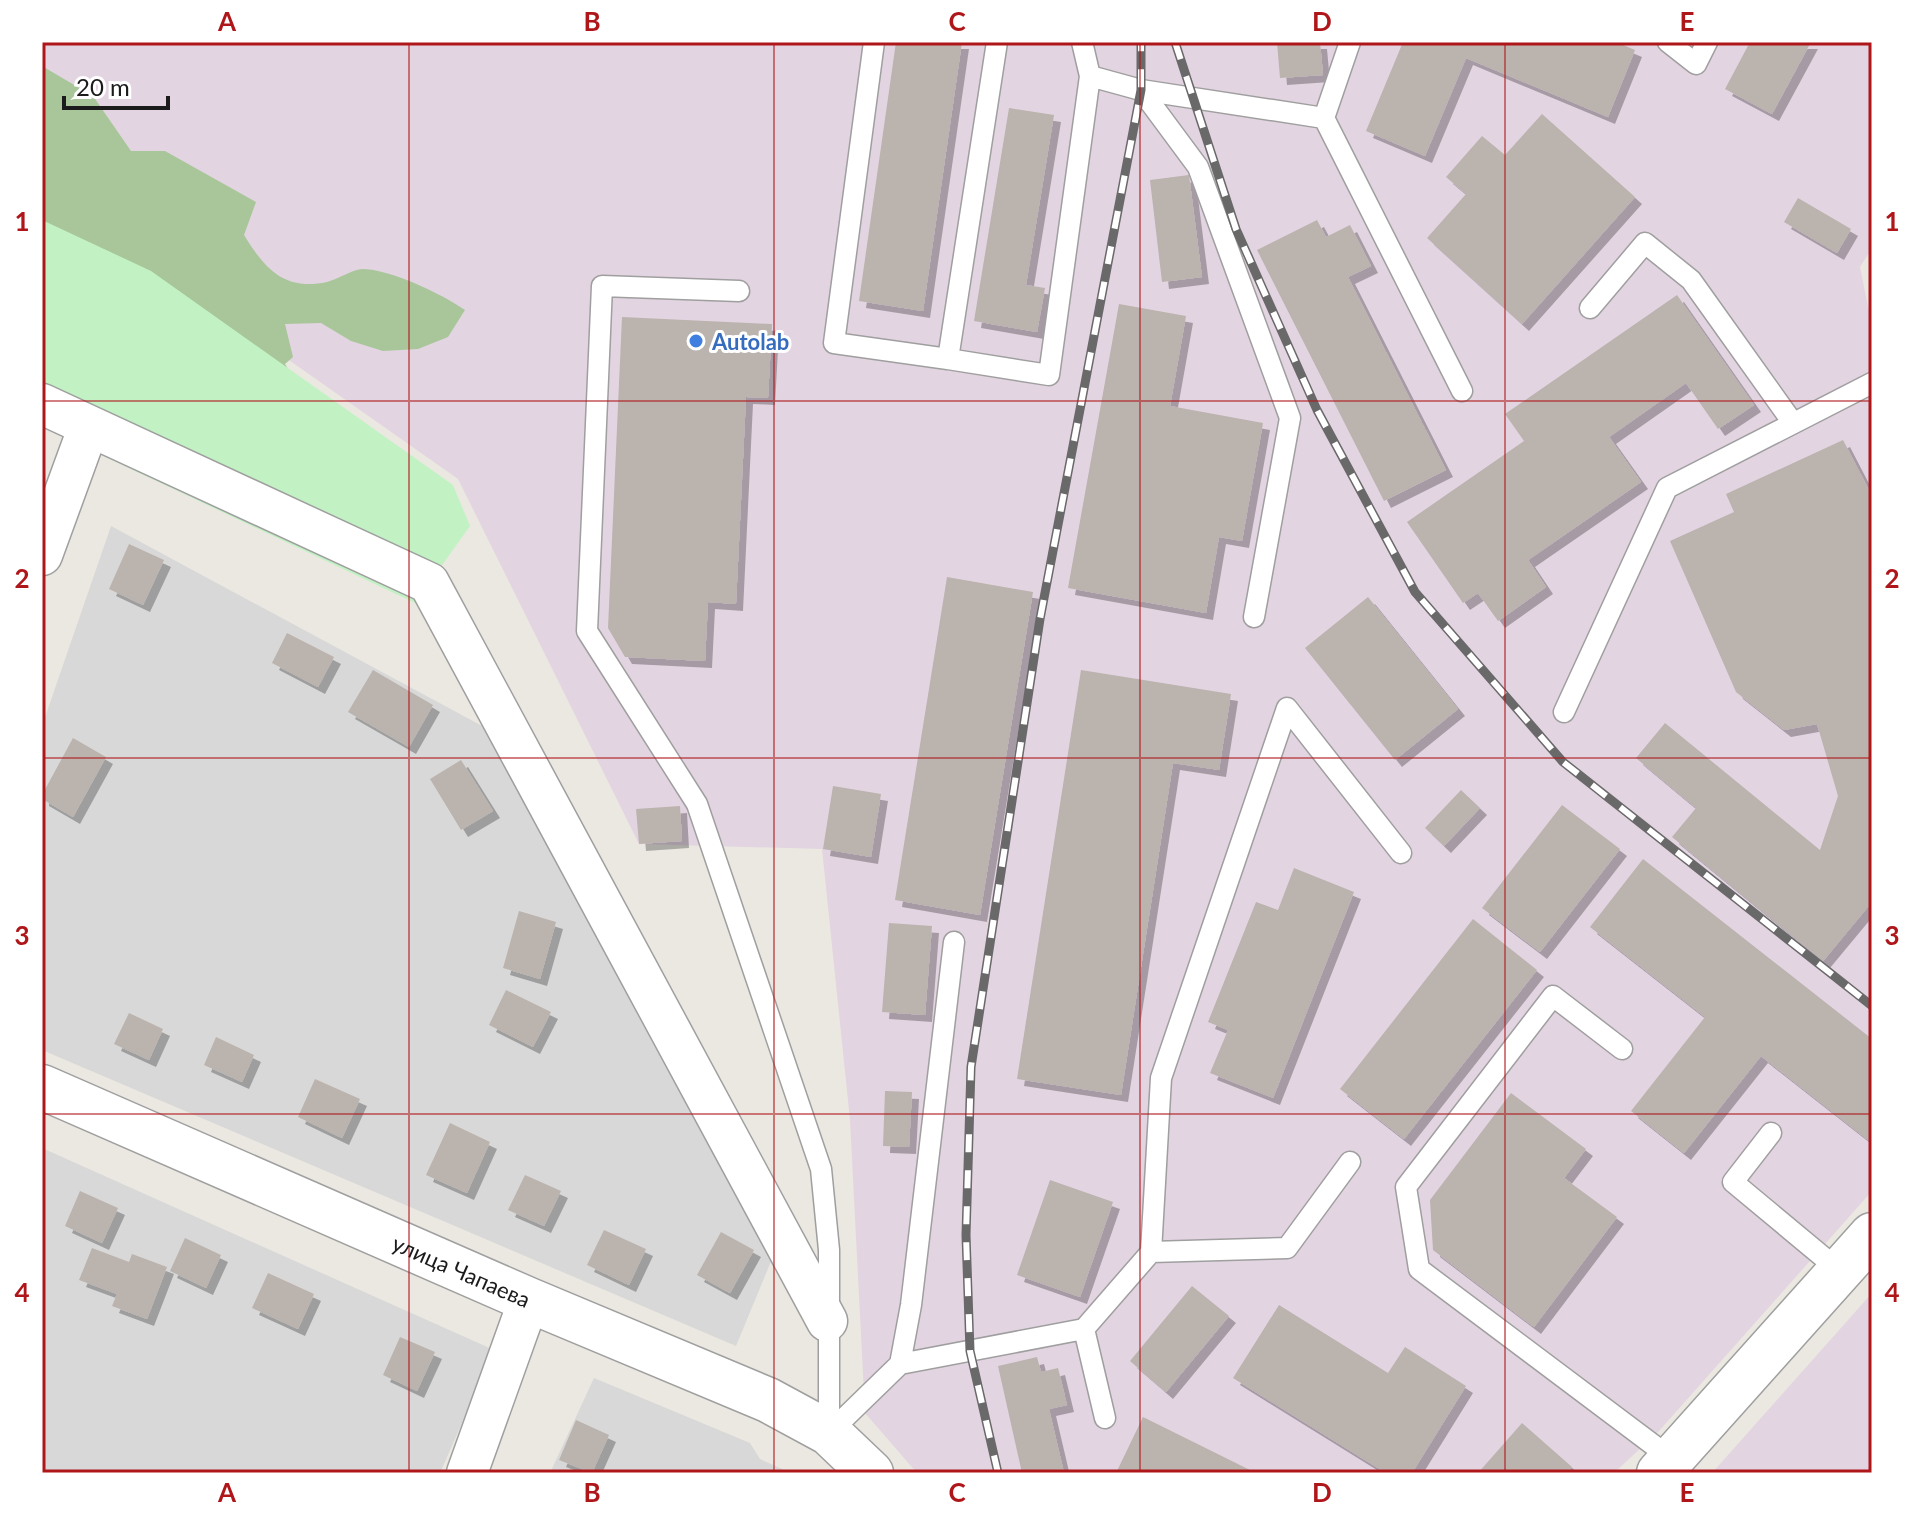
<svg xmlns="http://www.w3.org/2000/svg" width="1914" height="1515" viewBox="0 0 1914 1515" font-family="Lato,sans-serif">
<defs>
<filter id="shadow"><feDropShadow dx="7" dy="7" stdDeviation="0" flood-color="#0004"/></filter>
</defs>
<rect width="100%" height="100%" fill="#ebe8e1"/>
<path fill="#d9d8d8" d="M111,526L484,727L772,1259L736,1346L42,1050V726Z
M42,1148L494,1350L440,1473H42Z
M594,1378L750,1443L760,1459L791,1473H550Z"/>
<path fill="#e3d4e1" d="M42,42H1872V248L1860,267L1872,326V1191L1659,1431L1614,1473H917L865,1413L850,1120L822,849L639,844L458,479L154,265L42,214Z
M1872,1293V1473H1712Z"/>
<path fill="#a8c69a" d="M42,66L93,96L131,151H165L256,202L244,235C265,269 284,291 327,282C339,279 351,270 362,269C390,269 442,294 465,310L448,337L418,349L383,351L351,341L321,323L285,324L293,357L285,364L334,444L42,346Z"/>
<path fill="#c2f2c4" d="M42,220L151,271L453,485L470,526L415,603L42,427Z"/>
<path fill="#bbb3ae" filter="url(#shadow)" d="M896,42H962L923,311L859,301Z
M1277,42H1320L1323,75L1280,78Z
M1403,42H1616L1635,50L1608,117L1466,58L1425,156L1366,131Z
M1750,42H1811L1772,114L1725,89Z
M1009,108L1054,115L1026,285L1045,288L1037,332L974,321Z
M1542,114L1635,197L1522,324L1427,238L1466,194L1446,177L1482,136L1505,155Z
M1189,175L1202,277L1162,282L1150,180Z
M1798,198L1851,229L1837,253L1784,222Z
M1317,220L1326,237L1350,225L1371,266L1348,277L1446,470L1384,501L1257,250Z
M1677,295L1754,405L1718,429L1686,383L1609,437L1641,482L1528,560L1546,587L1498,621L1478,593L1463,603L1407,522L1524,441L1505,414Z
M1119,304L1186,316L1170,406L1263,423L1242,541L1219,537L1206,613L1068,588Z
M622,317L772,324L768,398L746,397L736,604L708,602L705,661L625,657L608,628Z
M1843,440L1872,496V902L1823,961L1672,837L1696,808L1636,758L1665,723L1820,850L1838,796L1817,724L1784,730L1736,692L1670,541L1734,512L1726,494Z
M129,544L164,560L143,605L109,589Z
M947,577L1033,592L980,915L895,900Z
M1368,597L1458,709L1395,760L1305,648Z
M287,633L334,657L318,687L272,663Z
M373,670L433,705L409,747L348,712Z
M1081,670L1231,694L1219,770L1173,763L1121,1095L1017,1079Z
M73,738L106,757L73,817L42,799V795Z
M461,760L493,811L461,830L430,779Z
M833,786L881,794L871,857L823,849Z
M1461,790L1480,808L1444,846L1425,828Z
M1562,805L1620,849L1540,952L1482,908Z
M680,806L682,841L639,844L636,809Z
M1643,859L1872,1039V1143L1761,1056L1684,1153L1631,1111L1705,1017L1590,927Z
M1294,868L1354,892L1273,1098L1210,1073L1228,1030L1208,1022L1256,902L1278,910Z
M519,911L556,922L540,979L503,968Z
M1473,919L1537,970L1404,1139L1340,1089Z
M889,923L932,926L925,1015L882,1012Z
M506,990L551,1012L533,1047L489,1025Z
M129,1013L163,1029L149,1060L114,1044Z
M216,1037L254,1055L242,1082L204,1065Z
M315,1079L360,1099L342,1138L298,1117Z
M885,1091L912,1092L909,1147L883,1146Z
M1511,1093L1586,1149L1564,1178L1617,1217L1534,1327L1433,1250L1430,1200Z
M450,1123L490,1142L467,1193L426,1175Z
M525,1175L561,1191L544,1226L508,1210Z
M1050,1180L1113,1202L1080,1297L1017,1275Z
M80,1191L118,1208L102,1243L65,1226Z
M604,1230L646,1249L629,1285L587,1265Z
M721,1232L754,1250L730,1293L697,1275Z
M185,1238L221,1255L206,1288L170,1271Z
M92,1248L129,1262L132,1254L167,1267L147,1319L112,1306L117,1294L79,1280Z
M268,1273L314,1294L298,1329L252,1308Z
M1192,1286L1229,1316L1166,1392L1130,1361Z
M1279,1305L1388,1373L1405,1347L1466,1386L1412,1473H1386L1233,1378Z
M400,1337L435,1352L417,1391L383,1375Z
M1037,1357L1041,1372L1058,1368L1067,1405L1049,1409L1064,1473H1022L998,1366Z
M1143,1417L1250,1470L1256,1473H1116Z
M576,1420L609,1435L592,1473L559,1460Z
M1522,1423L1572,1467L1567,1473H1478Z"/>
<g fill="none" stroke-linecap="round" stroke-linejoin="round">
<defs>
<path id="service" d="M874,42L834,343L948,359
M997,42L948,359L1049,375L1090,76L1082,42
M1668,42L1696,64L1707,42
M1090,76L1141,90L1324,118L1350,42
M1141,90L1198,167L1290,418L1254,617
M1324,118L1462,391
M739,291L602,286L587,631L697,804L821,1169L829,1250V1433
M1590,308L1645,243L1691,280L1793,423
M1564,712L1667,488L1872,383
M1622,1049L1553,996L1406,1187L1419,1269L1672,1459
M1771,1133L1733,1182L1840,1271
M1151,1252L1287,1248L1350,1162
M1084,1329L1105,1418
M900,1364L911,1305L954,942
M829,1433L900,1364L1084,1329L1151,1252L1161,1078L1287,708L1401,853"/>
<path id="minor" d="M42,404L429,583L827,1321
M42,555L89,426
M467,1473L529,1300"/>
<g id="tertiary">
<path id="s1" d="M42,1087L529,1300L768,1400L829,1433L871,1473"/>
<path d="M1659,1473L1872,1235"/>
</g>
</defs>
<use href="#service" stroke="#9f9f9f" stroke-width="23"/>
<use href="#minor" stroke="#9f9f9f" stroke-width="43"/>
<use href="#tertiary" stroke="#9f9f9f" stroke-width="47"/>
<use href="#service" stroke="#fff" stroke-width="20"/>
<use href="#minor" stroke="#fff" stroke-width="40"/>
<use href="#tertiary" stroke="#fff" stroke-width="44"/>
<defs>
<path id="rail" d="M1175,42L1236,229L1317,410L1415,592L1563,762L1872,1006
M998,1473L970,1351L966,1235L971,1067L1040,619L1141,90V42"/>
</defs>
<use href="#rail" stroke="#696969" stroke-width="9"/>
<use href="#rail" stroke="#fff" stroke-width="6" stroke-dasharray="18" stroke-linecap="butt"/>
</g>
<path fill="none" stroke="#af161a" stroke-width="2" stroke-opacity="0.55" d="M409,42V1473M774,42V1473M1140,42V1473M1505,42V1473M42,401H1872M42,758H1872M42,1114H1872"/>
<circle fill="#3f7fe0" stroke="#fff" stroke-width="3" cx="696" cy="341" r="8"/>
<g text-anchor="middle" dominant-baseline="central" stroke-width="6" stroke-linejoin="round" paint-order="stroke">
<g font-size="22" font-weight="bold" fill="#366cbe" stroke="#fff" text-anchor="start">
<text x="712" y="341">Autolab</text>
</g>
<g font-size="22" fill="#1b1b1b" stroke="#fff">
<text stroke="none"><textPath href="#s1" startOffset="458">улица Чапаева</textPath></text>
</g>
</g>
<rect width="1914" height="1515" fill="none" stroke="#ffffff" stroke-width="88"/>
<path d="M64 96v12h104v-12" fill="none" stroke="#1b1b1b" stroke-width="4"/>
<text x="76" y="96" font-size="24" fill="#1b1b1b" stroke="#ffffff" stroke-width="6" paint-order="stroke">20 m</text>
<rect x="44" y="44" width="1826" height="1427" fill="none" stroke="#af161a" stroke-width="3"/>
<g font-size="26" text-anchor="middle" font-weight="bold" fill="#af161a">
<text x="227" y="31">A</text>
<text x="592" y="31">B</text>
<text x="957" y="31">C</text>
<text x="1322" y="31">D</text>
<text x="1687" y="31">E</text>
<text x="22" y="231">1</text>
<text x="1892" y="231">1</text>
<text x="22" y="588">2</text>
<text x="1892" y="588">2</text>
<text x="22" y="945">3</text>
<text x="1892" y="945">3</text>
<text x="22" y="1302">4</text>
<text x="1892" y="1302">4</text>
<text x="227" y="1502">A</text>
<text x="592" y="1502">B</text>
<text x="957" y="1502">C</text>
<text x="1322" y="1502">D</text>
<text x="1687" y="1502">E</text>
</g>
</svg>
